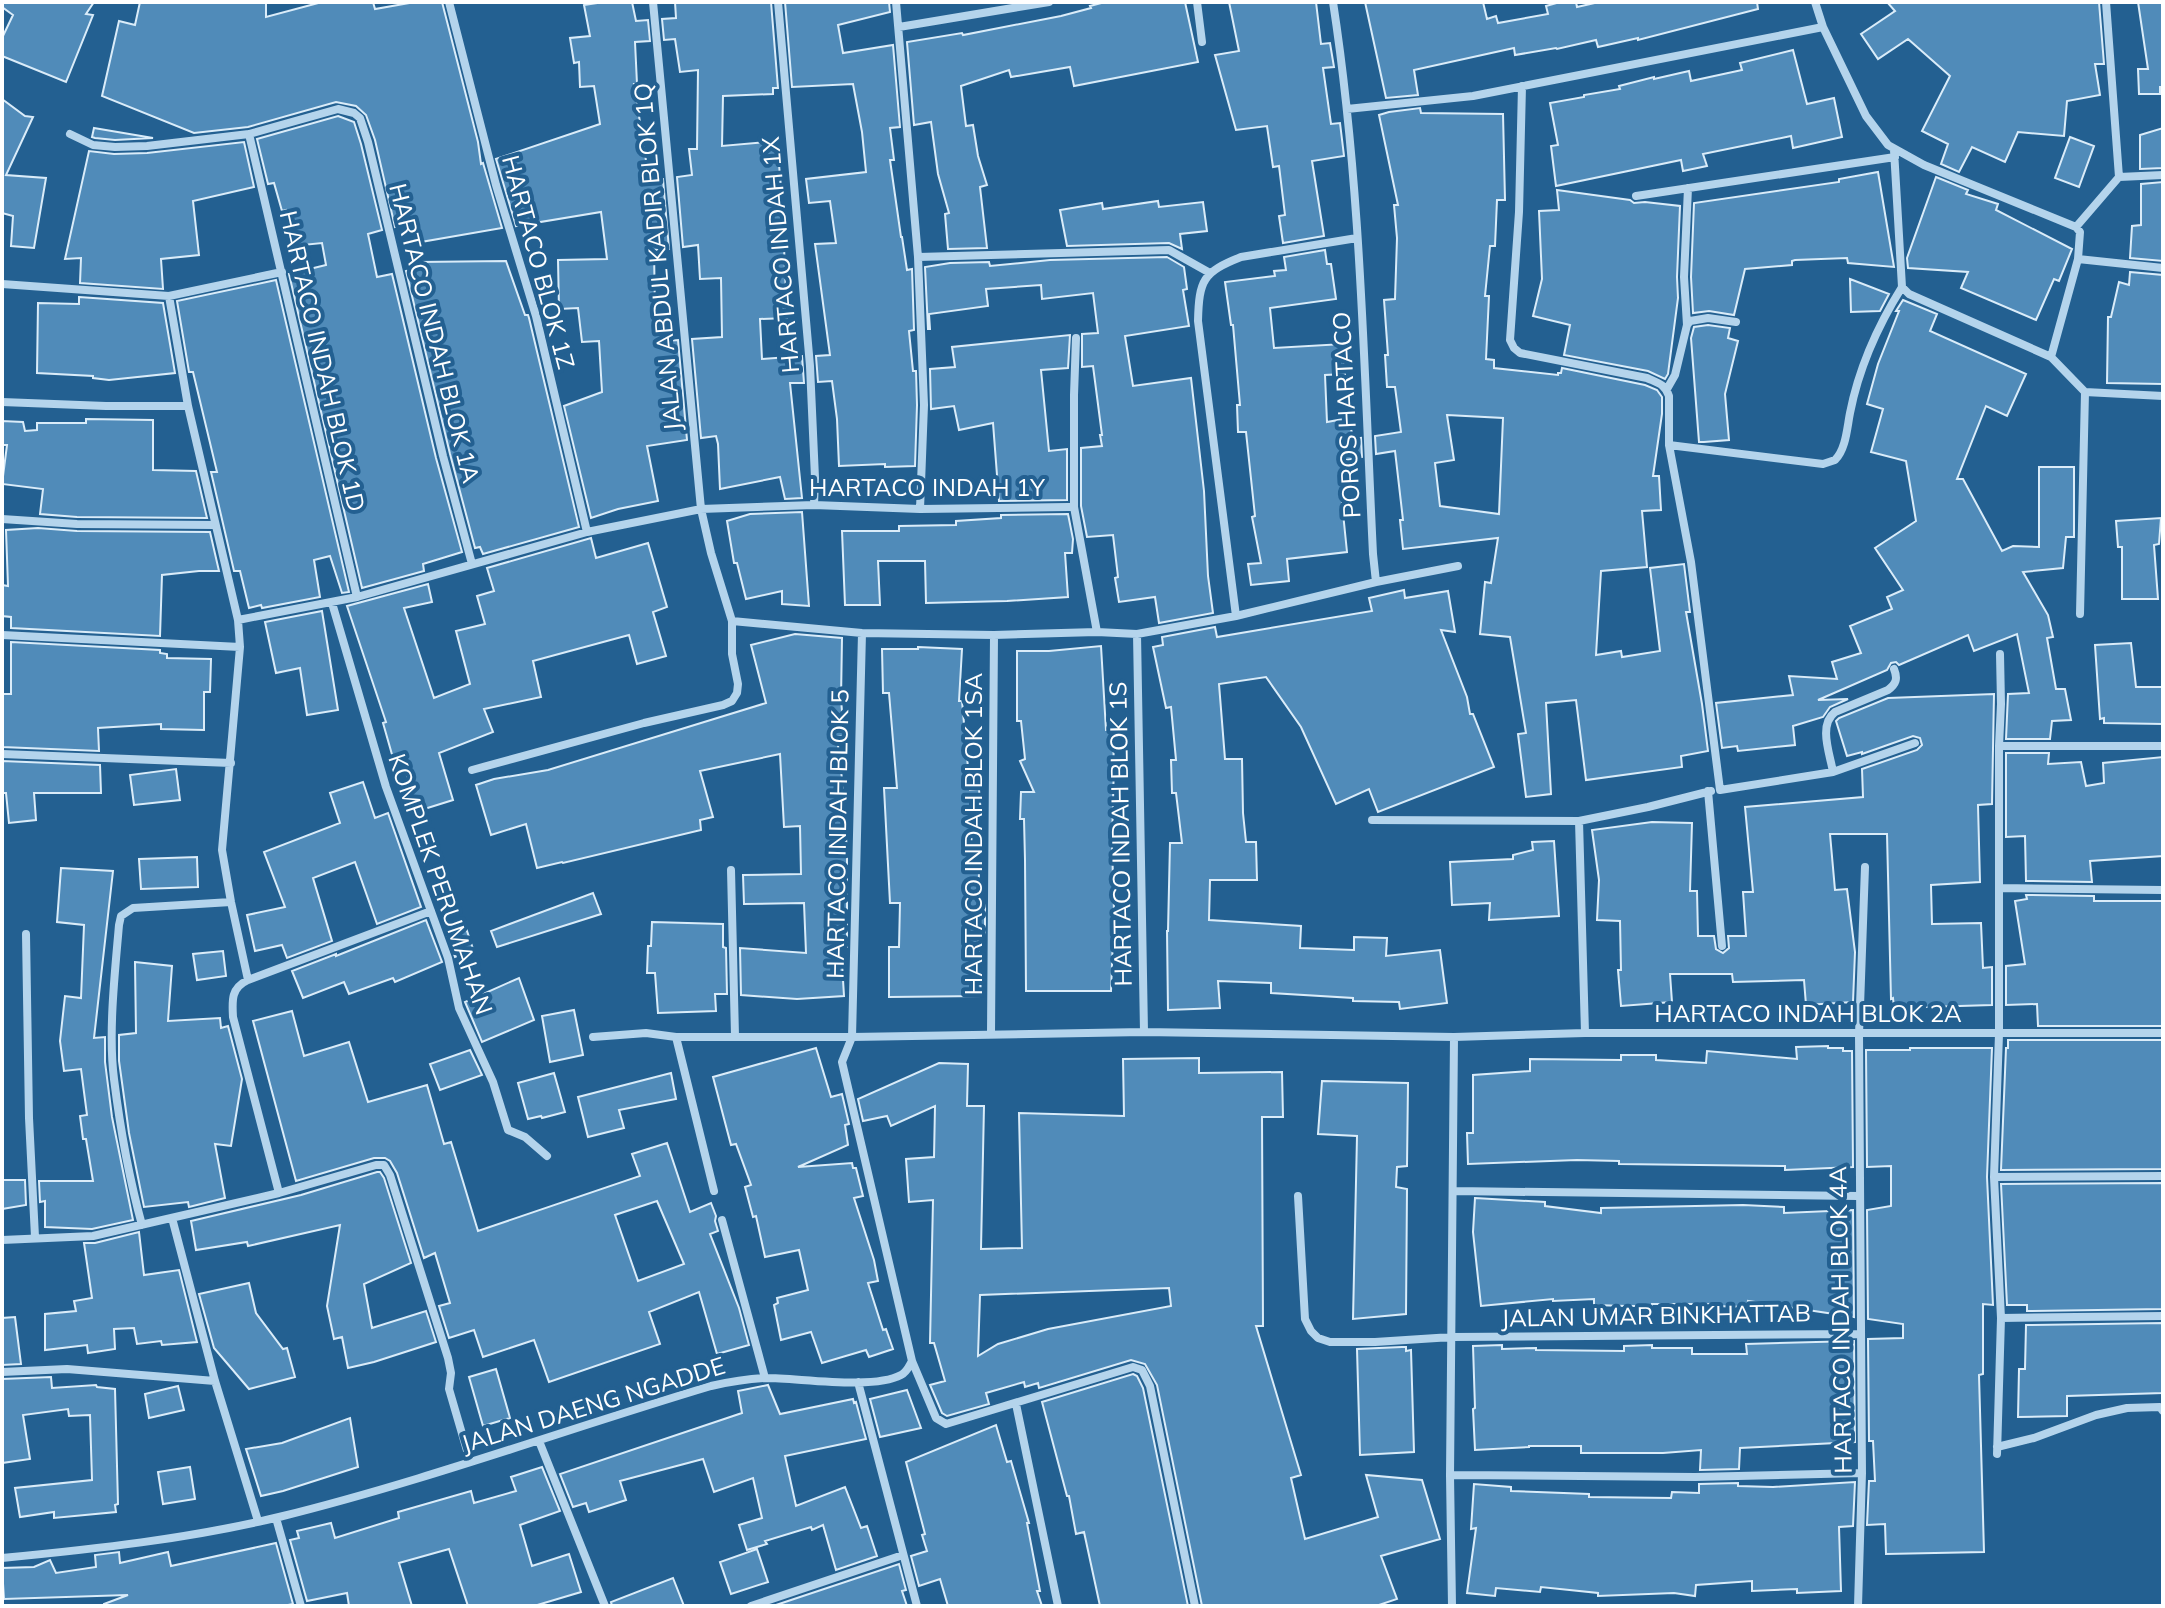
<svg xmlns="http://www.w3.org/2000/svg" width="2165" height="1608" viewBox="0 0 2165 1608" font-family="Mulish,sans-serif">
<rect width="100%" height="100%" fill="#236091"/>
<path fill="#508bb9" stroke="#daecf9" stroke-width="2" fill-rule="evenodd" d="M2,2H94L86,14L93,15L66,82L2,56V38L13,15L2,7Z
M140,2H266V17L322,2H373L375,9L415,2H442L478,142L481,164L483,163L502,228L415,243L412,222L395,227L375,140L366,115L356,106L336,102L248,127L194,133L102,96L119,21L135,25Z
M604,2H632L636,21L648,20L650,41L635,42L637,84H634L649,180L663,179L669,249L654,250L655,312L665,311L667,341L678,340L687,440L647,446L658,501L618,509L591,518L564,406L602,392L599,341L582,342L578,308L559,309L558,260L607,259L601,212L516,226L496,159L600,124L594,86L580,87L579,62L574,63L570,38L590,36L584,5Z
M675,2H771L778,88H773V94L723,96L722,146L777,141L782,199L787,318L760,319L762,359L802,356L804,383H790L802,498L785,499L780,477L720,489L718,444L716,436L701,438L692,339L722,337L721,278L700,279L698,245L683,247L677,177L692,175L689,149H697L698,70L680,72L675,39L664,40L662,19L676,18Z
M785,2H889L890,12L838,25L843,53L893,45L900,127L890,128L894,160H890L901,237H902L907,270L912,269L914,330L909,331L913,371H916L917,405L915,466L885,467V464L839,466L837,419L832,381L818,382L816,356L830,355L815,244L836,243L830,201L809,203L806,179L866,172L862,132L853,84L792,87Z
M1105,2H1185L1198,62L1074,86L1070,67L1011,77L1009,70L961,86L966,126L973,125L978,156L987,185L980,187L987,248L948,249L945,214L949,213L938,174L931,122L914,125L907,42L962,33L963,35L1061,16L1091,8L1090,6Z
M1229,2H1316L1321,44L1330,43L1334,67L1323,68L1331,124L1340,123L1344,156L1312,161L1324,236L1283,243L1279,216L1285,215L1279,166L1273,167L1267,126L1236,130L1215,55L1239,51Z
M1365,2H1483L1487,19L1496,16L1498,23L1548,14L1546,6L1560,2H1576L1577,7L1599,2H1757L1758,9L1638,40V38L1598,47L1596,40L1557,49L1556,48L1515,55L1514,48L1414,70L1418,95L1386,98Z
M1887,2H2099L2104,64H2095L2100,95L2067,101L2064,136L2018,132L2005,162L1972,147L1959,172L1941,164L1948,144L1922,131L1950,76L1908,39L1878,59L1861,34L1895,11Z
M2138,2H2163V87H2160V94H2139L2138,69H2148Z
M1793,50L1807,104L1834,98L1842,137L1793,148L1791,136L1703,154L1707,166L1683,171L1681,160L1556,186L1551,146L1558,145L1550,103L1584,97V95L1620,89L1619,86L1654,77V79L1689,71L1691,81L1742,70L1740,63Z
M2,99L25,116L33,117L6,175L46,178L34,248L11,246L13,216L2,213Z
M1420,108L1421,113L1503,114L1505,200H1497L1495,246H1490L1485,296H1489L1486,359L1494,360V368L1558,375V373H1561L1562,368L1645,385L1657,390L1662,397V414L1653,476H1659L1661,510L1642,511L1647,567L1601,571L1596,655L1621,651L1622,657L1660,651L1650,568L1684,564L1690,612H1686L1702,704L1708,751L1681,756L1682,767L1586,780L1576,700L1546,703L1551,794L1526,797L1518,734L1526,733L1510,637L1480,634L1485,582L1491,583L1498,538L1403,549L1400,520H1403L1395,451L1376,454L1375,436L1401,432L1395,387H1387L1385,355H1388L1384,300L1395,299L1397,238L1394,205H1398L1379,115L1389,112ZM1447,415L1503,418L1499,514L1440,506L1435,463L1454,460Z
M338,116L354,122L361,144L382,230L368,234L377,277L392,274L436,458L462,552L423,564L424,571L362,588L289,274L326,265L322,243L293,246L286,210L282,211L274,183L268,184L257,139Z
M94,128L153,138L115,140L95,138L92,137Z
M2163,128V168L2140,169V135Z
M2070,137L2094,146L2079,187L2055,178Z
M244,142L254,187L193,201L199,255L161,259L163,289L80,283L81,258L65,259L89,151L114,154L147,153Z
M1878,172L1894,267L1848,263L1847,258L1795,260L1792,261V265L1745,269L1734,315L1709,311L1693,313L1691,277L1694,203L1839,182V179Z
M1936,177L1968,190L1966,194L1998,204L1996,210L2072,249L2059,281L2054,279L2036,320L1961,288L1968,272L1908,268L1907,258Z
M2163,182V261L2130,258L2132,226L2141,225V184Z
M1557,190L1630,200L1634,203L1645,202L1680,206L1677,277L1678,298L1668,374L1665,379L1648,371L1564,355L1570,325L1533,316L1542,279L1539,211L1559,210Z
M1158,201L1159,207L1203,202L1207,231L1180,234L1182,249L1169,243L1067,246L1060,210L1102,203L1103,209Z
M1325,250L1327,264H1331L1336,299L1270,308L1274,348L1343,344L1345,374L1325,375L1327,422L1349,418L1353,439L1361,438L1362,457L1341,461L1344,503H1342L1347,552L1287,559L1289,581L1251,585L1248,564L1261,563L1252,517L1255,516L1246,432H1238L1237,405H1240L1233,325H1231L1225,282L1275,276L1274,271L1286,270L1284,257Z
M1167,257L1184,267L1187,289L1183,290L1189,326L1125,336L1133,386L1191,378L1204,491L1208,576L1213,613L1159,623L1155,597L1119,602L1115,578L1118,577L1113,535L1087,537L1081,506V448L1102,446L1100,435H1102L1093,366L1082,367V334L1098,333L1093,293L1042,299L1041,285L986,289L988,306L929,314L930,329H928L925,267L950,263L989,262L990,266L1050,260Z
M506,261L525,315H528L529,318L579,527L483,554L480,547L475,548L450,454L406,271L419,268L418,262Z
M2130,272L2163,275V384L2107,383L2108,317H2111L2119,282L2129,285Z
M1850,279L1889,294L1880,311L1851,312Z
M276,280L349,592L342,593L330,556L314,560L320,597L262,608L261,605L249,608L240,571H234L211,472H217L193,372H189L177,301Z
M79,297L163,303L175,373L109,380L93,378V376L37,373L38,303L79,304Z
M1903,300L1937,314L1930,331L2026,374L2007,416L1986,406L1957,479H1963L2002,551L2013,546L2039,547V467H2074V537H2066L2063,568L2023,572L2048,615L2053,637L2047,638L2056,689H2065L2071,720L2052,721L2050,739H2006L2008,694L2029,693L2017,634L1974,651L1968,635L1899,665L1896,662L1891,663L1887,670L1818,700L1848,699L1830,707L1823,717L1793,726L1795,745L1738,751L1737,746L1722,748L1716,703L1793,695L1789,676L1837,679L1832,662L1861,653L1850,626L1892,609L1887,597L1903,590L1875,548L1916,521L1906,461L1871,452L1883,409L1867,404L1878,364L1899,311H1896Z
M1708,325L1730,328L1728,338L1738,341L1725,394L1729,440L1704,442H1699L1691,338L1694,327Z
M1070,335L1068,368L1041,370L1049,451L1067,449V500L999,501L993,423L959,430L954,406L931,409L930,369L955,367L952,347Z
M86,419L153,420V470L196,471L207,518L77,517L40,514L43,489L2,484L7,445H2V421L23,422L25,431L37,430V423H86Z
M802,512L809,606L782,604V591L746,599L737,563H734L727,521L750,514Z
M1068,514L1073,539L1072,553H1065L1068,597L1007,601L926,603L925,561H878L880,605H845L842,531H899V526L956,525V521L1001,518V515Z
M2161,518L2159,544L2154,545L2158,599H2122V547H2118L2116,521Z
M38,528L77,531L210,532L219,571H199L162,575L160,636L11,628V617L2,616V585L8,586L6,530Z
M591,538L596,558L648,543L667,607L653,612L666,656L637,664L629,635L533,661L541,697L484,709L493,732L439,753L453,800L418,811L401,756L393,758L383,723L386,722L347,606L428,584L432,602L404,608L434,698L470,684L456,631L485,624L477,596L494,591L487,568Z
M1404,590L1405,598L1448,591L1455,632L1441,630L1467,697L1470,714H1473L1494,767L1378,812L1369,789L1336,804L1301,727L1266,677L1219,684L1225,759H1242L1243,813L1246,842H1256L1257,880H1210L1209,920L1301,926L1300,948L1354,950V937L1387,938L1386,956L1440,950L1447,1003L1400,1009L1399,1002L1353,1001V998L1271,993V983L1218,981L1220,1008L1168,1010L1167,931H1168L1170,843H1182L1176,793H1172L1171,760H1176L1171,707L1166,708L1153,647L1163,645L1162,637L1215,627L1217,637L1372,611L1369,598Z
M322,611L338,710L307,715L300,668L276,673L265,622Z
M795,634L842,638L841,699L844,736L837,737L842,779L844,837H846L847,852V947H841L844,996L797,999L741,995L740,948L806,953L804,903L744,904L743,875L801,874L800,826L784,827L780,754L700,771L713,817L700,820L701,830L563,863L562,862L537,868L526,824L491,835L476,785L494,779L548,770L766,703L751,645Z
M11,642L160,650V653L167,654V658L211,659L210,692H204V730L161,729V724L98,728L99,751L2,747V694H11Z
M2131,643L2136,687H2163V724L2104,723V718L2100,719L2095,645Z
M1101,646L1106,730H1112L1114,761L1112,845L1114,911L1111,991H1026L1025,860L1024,819H1020L1021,792H1034L1020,761L1025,759L1021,721H1017V651H1049Z
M918,647L962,649L959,701H962L970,790L979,789L981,815L971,816L972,872H979L978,906L985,905V934L978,935L981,996L889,997V947H899L900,903H890L884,788H897L889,693H883L882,649H918Z
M1994,694L1992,804L1978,805L1980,882L1931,885L1932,924L1981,923L1983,968L1992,967V1005L1894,1008L1893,998L1891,999L1887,834H1830L1835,890L1847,889L1855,952L1853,1002L1806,1005L1804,980L1733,982L1732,974H1670L1672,1002L1621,1006L1618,970H1621L1620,921L1597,920L1599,880L1592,830L1652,822L1692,823L1690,891H1697L1698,936H1714L1716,949L1723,953L1729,948L1728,936H1746L1743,892H1753L1745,807L1863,797L1862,769L1917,750L1922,745L1920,738L1913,736L1862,754V752L1847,756L1836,721L1839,718L1888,698Z
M2006,753H2049L2048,764L2081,762L2086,786L2104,783L2103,763L2163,757V856L2090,861L2092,882L2026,881L2025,836L2006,837Z
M2,761L100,765L101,793H34L36,820L9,823L6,793H2Z
M176,769L180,800L134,805L130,775Z
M363,782L375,818L388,813L421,907L377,924L355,862L313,878L332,941L287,958L282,945L255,951L247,915L285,907L264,852L340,823L330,793Z
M1554,841L1559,916L1489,920L1490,903L1452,905L1450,862L1513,859V855L1533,850L1532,842Z
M197,857L198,887L141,889L139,859Z
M61,868L113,871L94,1038L105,1037V1062L112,1117L133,1220L92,1229L45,1227V1201L40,1202L39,1181H93L86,1139H83L80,1116L87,1115L81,1069L64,1071L60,1041L65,996L81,998L84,925L57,922Z
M593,893L601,914L497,947L491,931Z
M2026,895L2094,896V901H2163V1026H2038L2037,1004L2006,1005V966L2025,964L2015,901L2027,899Z
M426,920L442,962L395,982L393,978L349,994L344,982L303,998L292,971L336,954V956Z
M652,922L723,924V947L726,948L727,994H715L716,1011L658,1013L655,973H647L648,946H651Z
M465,925L473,949L455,957L446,931Z
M223,951L226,976L197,980L193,954Z
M135,962L172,966L168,1021L220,1018L221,1028L228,1026L242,1079L231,1146L215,1144L225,1198L189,1207L188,1202L144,1207L129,1133L119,1061V1035L136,1033Z
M519,978L534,1020L482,1042L465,1002Z
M574,1010L583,1055L550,1062L542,1016Z
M292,1011L304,1056L349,1042L368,1102L427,1085L444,1144L451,1142L478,1231L640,1176L632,1154L667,1143L690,1212L711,1203L716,1216L715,1221L718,1231L710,1234L739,1308L749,1345L717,1354L699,1292L649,1312L660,1344L549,1382L534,1340L483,1357L474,1330L449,1338L439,1306L450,1303L435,1253L424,1258L397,1173L390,1161L385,1158H374L296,1181L253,1021ZM657,1201L684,1264L638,1281L615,1215Z
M2008,1040H2163V1169L2001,1170L2006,1048H2008Z
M1828,1046V1048H1843V1051H1852L1853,1167L1785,1170V1166L1619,1164V1161L1577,1160L1468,1164L1467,1133H1473V1075L1530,1071V1059L1621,1060V1055H1656V1060L1706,1063L1707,1051L1797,1059L1796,1047Z
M816,1048L831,1097L842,1094L849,1124L845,1125L848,1145L798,1167L852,1163L853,1168H856L863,1196L854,1198L874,1260L878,1281L868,1283L883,1330L886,1329L893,1349L869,1357L866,1350L822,1363L811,1332L781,1340L774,1305L778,1303L777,1298L808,1290L799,1250L765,1257L756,1216L753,1217L745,1187L751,1185L736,1144L731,1145L713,1077Z
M1910,1048H1992L1987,1177L1993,1305L1983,1304V1374L1979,1375L1984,1552L1886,1554L1885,1524L1867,1525L1869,1481H1875L1873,1441H1869L1868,1339L1903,1338V1324L1868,1319L1867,1210L1891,1206V1166L1867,1167L1866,1050H1910Z
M470,1050L482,1075L440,1090L430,1064Z
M1199,1058V1073L1282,1072L1283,1117H1262L1263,1326H1256L1301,1475L1291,1478L1305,1539L1378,1517L1366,1475L1422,1480L1440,1539L1381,1556L1397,1599L1376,1606H1202L1157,1385L1145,1364L1131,1360L1039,1388L1038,1383L1025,1387L1024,1382L986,1393L989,1404L947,1416L942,1413L930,1385L945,1381L934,1343H930L933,1200L909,1202L906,1159L934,1157L935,1106L891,1126L887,1116L863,1121L858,1099L939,1063L968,1064L967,1106H984L981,1249L1022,1248L1019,1113L1124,1116L1123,1059ZM1169,1288L1171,1306L1048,1329L998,1344L978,1356L980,1295Z
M554,1073L565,1112L542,1118L541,1116L528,1119L518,1083Z
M671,1073L676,1099L619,1110L624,1128L588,1137L578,1097Z
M1322,1081L1408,1083L1407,1166L1397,1167L1396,1187L1407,1189L1406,1314L1353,1319L1357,1136L1318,1134Z
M377,1172H380L384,1178L411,1263L364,1284L372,1328L426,1311L436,1342L374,1362L348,1368L342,1337L334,1339L327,1306L340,1225L248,1246L247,1242L196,1250L191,1221L301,1195Z
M2,1180H25L26,1205L2,1209Z
M2163,1183V1309L2027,1311V1305H2007L2001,1184Z
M1475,1198L1545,1202V1206L1601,1213V1208L1743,1205L1784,1207V1213L1853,1210L1854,1317L1748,1301L1747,1307L1715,1306V1304H1652V1306H1626L1594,1305V1299L1553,1301V1299L1481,1306L1473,1232Z
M139,1232L144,1275L179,1270L197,1342L162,1345L161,1341L137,1344L134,1328L114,1329L115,1349L88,1353L87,1345L45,1350V1314L76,1311L74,1301L92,1298L84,1243H95Z
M249,1283L256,1313L283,1349L287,1348L295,1377L249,1389L214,1348L199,1294Z
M15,1317L21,1364L2,1365V1318Z
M2163,1323V1393L2067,1396V1416L2018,1417L2019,1369H2025L2026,1325Z
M1854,1341L1855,1442L1740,1448L1739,1469L1700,1470L1701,1450L1663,1453H1581V1446H1529V1447L1475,1450L1473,1409L1475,1408L1473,1346L1502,1345V1349L1536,1348V1350L1624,1351V1346L1652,1345V1348H1692V1354H1747L1746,1344Z
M1402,1347H1406V1351L1411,1350L1414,1452L1360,1455L1357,1349Z
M496,1369L510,1418L483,1426L469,1377Z
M1133,1374L1137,1376L1143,1388L1188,1606H1100L1084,1532L1076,1534L1069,1496H1067L1042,1402Z
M51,1377L52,1388L96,1385L97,1387L115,1389L118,1504L115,1505L116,1512L54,1518V1512L20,1517L15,1488L92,1480L90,1415L69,1416L68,1409L23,1415L30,1459L2,1463V1379Z
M768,1385L780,1414L853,1399L854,1403L856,1402L866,1439L785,1456L796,1506L845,1487L861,1528L867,1526L877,1556L836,1570L823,1525L812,1530L811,1527L765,1541L767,1544L747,1550L739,1525L762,1518L753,1478L714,1492L703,1459L620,1481L626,1500L589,1512L586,1503L573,1507L560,1474L742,1413L738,1391Z
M178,1386L184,1410L149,1418L145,1394Z
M907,1390L921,1428L880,1437L870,1399Z
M350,1418L358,1467L283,1491L261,1496L246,1449L282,1443Z
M996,1425L1007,1462L1011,1461L1029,1523H1027L1040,1591H1037L1042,1606H948L940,1579L919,1586L911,1556L927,1551L922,1535L925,1534L906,1462Z
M190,1467L195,1499L163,1504L158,1472Z
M542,1467L560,1511L520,1525L532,1566L569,1554L581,1592L534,1606H468L449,1549L399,1563L412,1606H349L347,1593L307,1601L290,1540L299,1538L297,1531L331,1523L335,1538L399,1518L398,1512L471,1491L474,1503L516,1491L511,1477Z
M1855,1482L1853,1526L1839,1527L1841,1591L1797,1593V1589L1752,1591V1581L1696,1585L1695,1596L1674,1593L1598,1596V1593L1541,1587L1540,1592L1496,1588L1495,1596L1467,1593L1476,1528L1471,1529L1474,1484L1511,1487V1491L1589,1494V1497L1671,1498L1672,1492L1699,1493V1484L1738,1483V1486L1773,1487Z
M276,1543L293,1604L283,1606H104V1604L128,1595L4,1599L2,1568L34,1567L50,1560L56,1573L96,1567L95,1555L119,1552L120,1563L168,1552L171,1566Z
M757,1549L768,1582L731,1594L720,1562Z
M899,1564L906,1590L902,1591L907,1606H773Z
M673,1578L684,1606H612L611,1602Z"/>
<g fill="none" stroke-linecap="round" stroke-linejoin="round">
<path stroke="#b4d4ec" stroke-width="8" d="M449,2L496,185L536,316L587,532
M653,2L701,509L711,553L732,621L862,633L994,635L1097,632L1137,634L1236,616L1376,582L1373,554C1364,370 1361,184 1333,2
M778,2L810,366L815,478L814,505
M896,2L918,257L924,405L920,509
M1197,2L1202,42
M1815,2L1823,27L1866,116L1888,145L1924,165L2076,227L2080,232L2078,259L2051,357
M2106,2L2119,177
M899,27L1049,2
M1522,86L1519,212L1510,340L1514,348L1520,353L1647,378C1658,383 1665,384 1669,396V445L1691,562L1720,790L1833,772L1915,743
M1347,109L1473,96L1823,27
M70,134L93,145L115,147L147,146L249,134L338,109L354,113L360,118L368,142L443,456L472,564
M249,134L357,597
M1894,150L1902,287L1909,294L2051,357L2085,392L2080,614
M1636,196L1895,157
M2076,227L2119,177L2163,175
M918,257L1169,250L1210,273
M2078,259L2163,268
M2,284L169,296L282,272
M169,296L188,406L238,620L240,647L222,850L231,902L248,980C231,988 232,1000 233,1017L279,1193
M1687,325L1684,277L1688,188
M1667,389L1675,375L1687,325L1690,321L1708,318L1736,322
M2085,392L2163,396
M2,402L106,406H188
M1669,445L1823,464L1835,460C1846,449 1847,428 1850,413C1859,367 1877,327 1902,287
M1074,507V395L1076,338
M2,519L77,524L215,525
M1376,582L1458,566
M332,603L386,787L448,958L459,1008L493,1082L508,1130L525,1137L547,1156
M1236,616L1198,321C1199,280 1203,272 1241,257L1357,238
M238,620L357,597L587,532L701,509L814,505L920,509L1068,507H1074L1097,632
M862,633L852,1037L842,1062L912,1361L936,1418L946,1424L1133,1367L1142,1370L1150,1386L1195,1606
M1137,634L1144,1032
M2,635L240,647
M1999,746H2163
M2,754L231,763
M472,770L644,723L723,705L732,701L737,693L738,684L732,654V621
M1833,772C1830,754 1818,725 1835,712L1888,690C1896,684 1898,679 1894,669
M1708,791L1722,946
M1372,820L1579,821L1585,1033
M1579,821L1648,807L1711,791
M731,870L735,1036
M1999,888L2163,890
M26,934L29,1118L35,1237
M248,980L431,911
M991,1034L994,635
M593,1037L646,1033L676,1037H852L1144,1032L1454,1037L1585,1033H2163
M676,1037L714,1191
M1994,1177L2163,1176
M1454,1191L1858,1196
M1298,1196L1305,1319L1311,1331L1318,1338L1330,1342H1375L1452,1337L1860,1334
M172,1218L215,1381L258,1521
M722,1220L765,1378
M142,1225C129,1178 120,1127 114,1079C108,1033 115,972 119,925L121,916L133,908L231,902
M2,1240L93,1236L279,1193L376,1165H384L390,1175L448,1358L451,1373L449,1389L470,1461
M2001,1318L2163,1316
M2,1372L67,1369L215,1381
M858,1382L917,1606
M1016,1404L1058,1606
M539,1441L605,1606
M1997,1447L2034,1438L2096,1415L2127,1408L2160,1407L2163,1411
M1997,1454L2001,1318L1994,1177L1999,1034V746L2001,704L2000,654
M1450,1475L1695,1477L1862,1473
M276,1518L301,1606
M2,1558C95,1549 188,1539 279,1517C425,1481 567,1429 711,1386C729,1382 747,1379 766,1378C800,1378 873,1390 901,1375C907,1372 909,1366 912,1361
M751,1606L903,1555
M1452,1606L1450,1475L1454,1037
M1858,1606L1862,1473L1859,1034L1865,867"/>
</g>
<g text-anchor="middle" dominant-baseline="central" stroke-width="8" stroke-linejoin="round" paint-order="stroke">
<g font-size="24" fill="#fff" stroke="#236091">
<text transform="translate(780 255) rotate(-95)">HARTACO INDAH 1X</text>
<text transform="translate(657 257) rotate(-95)">JALAN ABDUL KADIR BLOK 1Q</text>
<text transform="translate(539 262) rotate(75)">HARTACO BLOK 1Z</text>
<text transform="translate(435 333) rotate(76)">HARTACO INDAH BLOK 1A</text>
<text transform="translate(323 361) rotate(77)">HARTACO INDAH BLOK 1D</text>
<text transform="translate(1346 415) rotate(-93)">POROS HARTACO</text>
<text x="927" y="487">HARTACO INDAH 1Y</text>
<text transform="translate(837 834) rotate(-89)">HARTACO INDAH BLOK 5</text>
<text transform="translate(973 834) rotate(-90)">HARTACO INDAH BLOK 1SA</text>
<text transform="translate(1120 834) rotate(-91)">HARTACO INDAH BLOK 1S</text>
<text transform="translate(441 884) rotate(71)">KOMPLEK PERUMAHAN</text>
<text x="1808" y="1013">HARTACO INDAH BLOK 2A</text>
<text transform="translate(1656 1315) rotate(-1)">JALAN UMAR BINKHATTAB</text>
<text transform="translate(1840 1320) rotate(-91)">HARTACO INDAH BLOK 4A</text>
<text transform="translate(593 1404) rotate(-17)">JALAN DAENG NGADDE</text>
</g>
</g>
<rect width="2165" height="1608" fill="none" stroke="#ffffff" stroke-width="8"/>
</svg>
